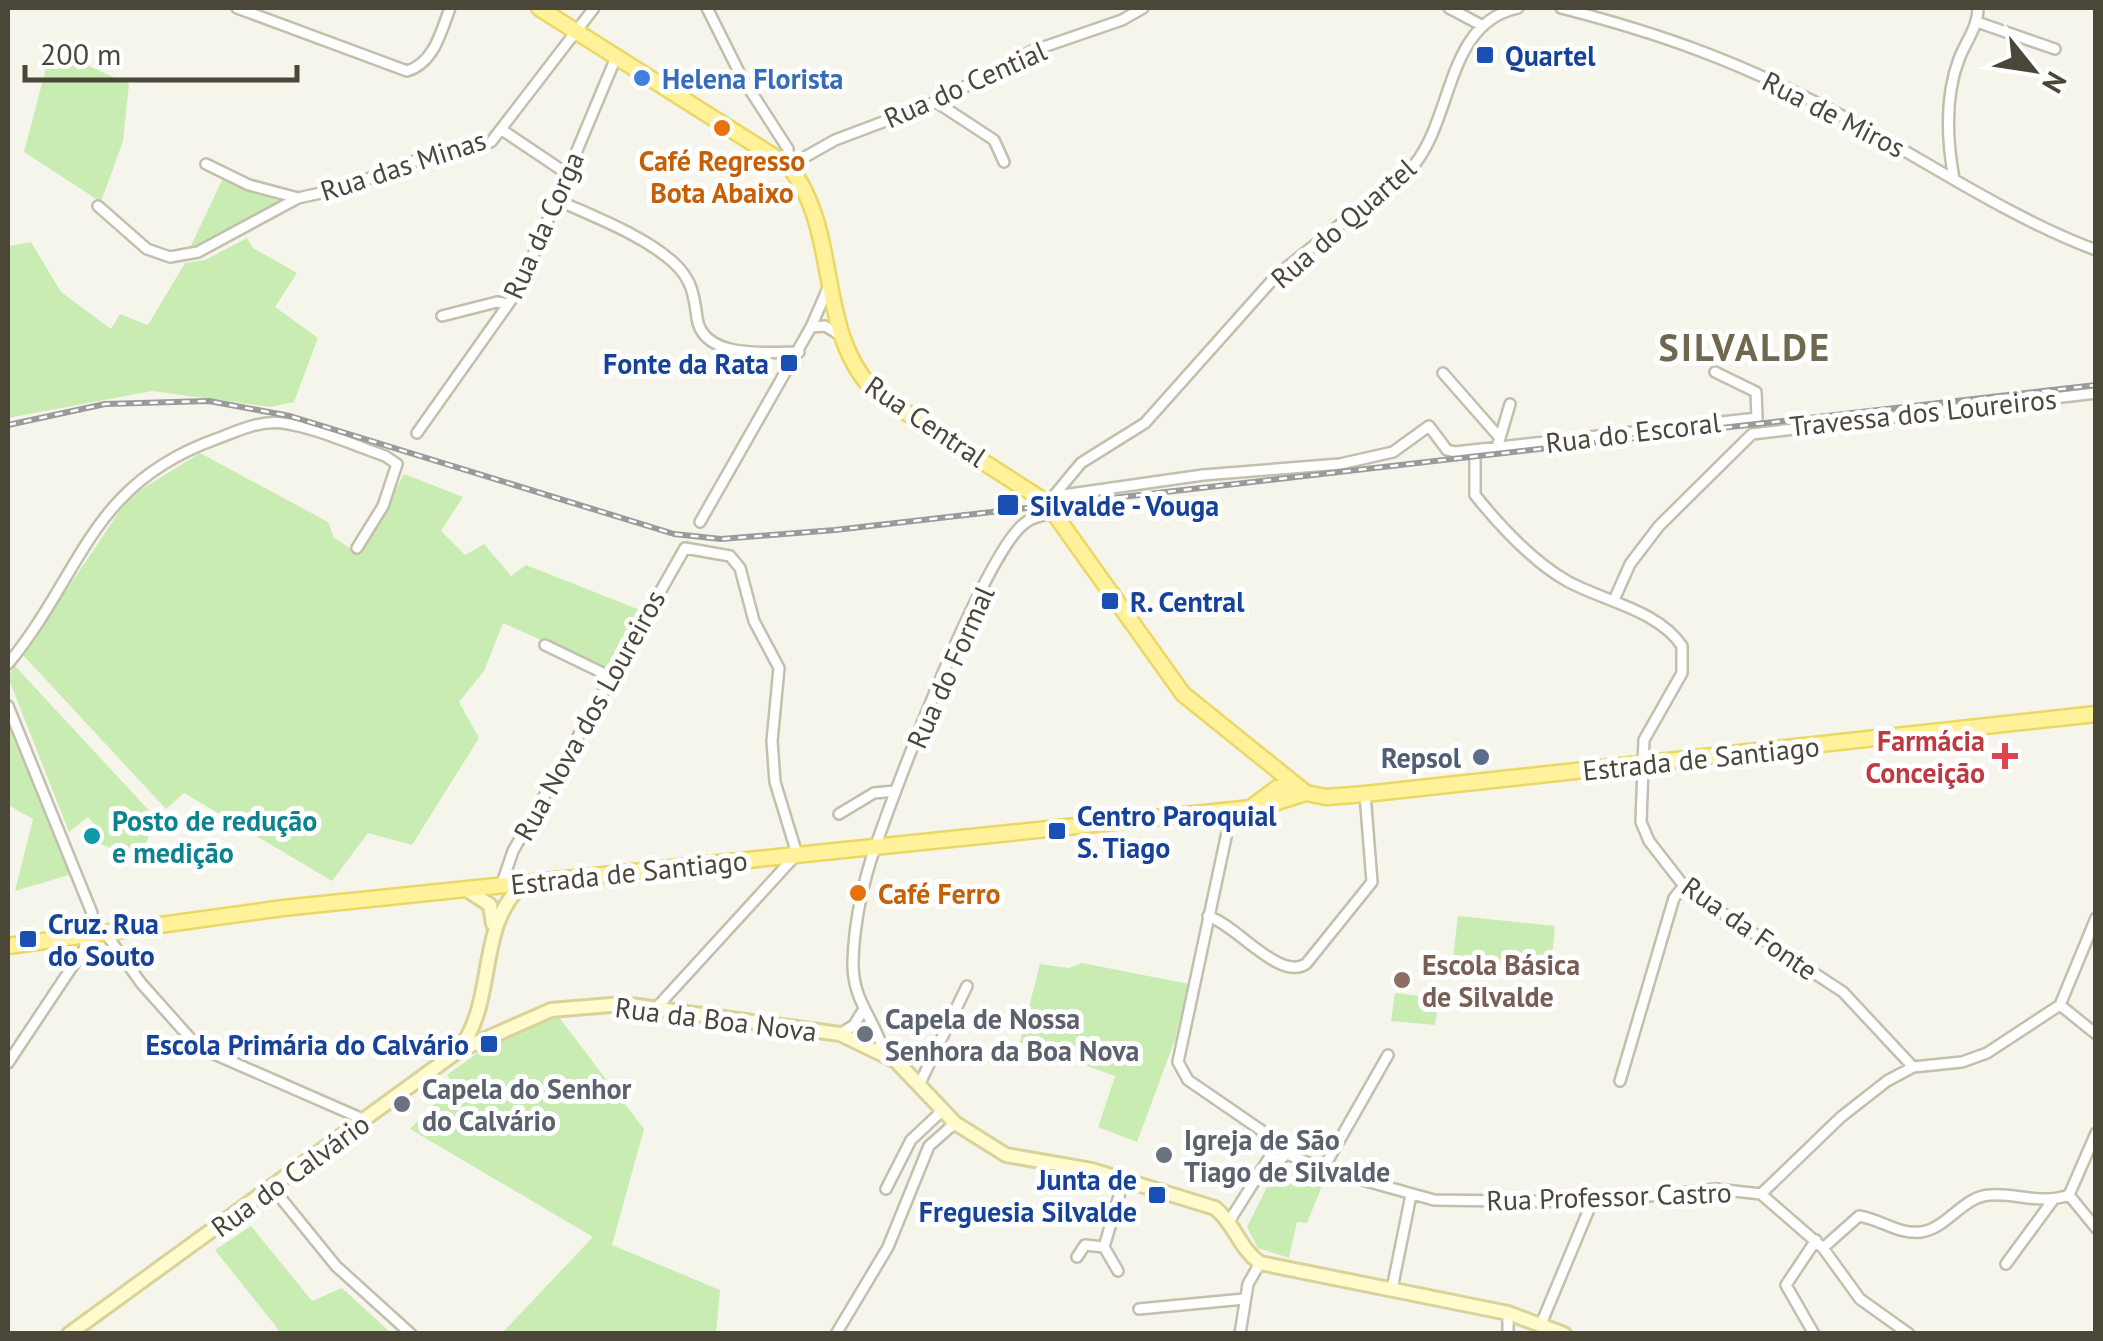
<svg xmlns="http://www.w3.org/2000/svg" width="2103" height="1341" viewBox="0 0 2103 1341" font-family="'PT Sans',sans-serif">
<rect width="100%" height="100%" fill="#f6f5eb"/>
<path fill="#c9ecb2" d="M51,49L129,84L123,141L101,202L24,152Z
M223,178L280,201L227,235L189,250Z
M247,238L253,248L297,273L275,307L318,338L294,402L270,407L152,391L8,418V246L31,242L61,292L111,329L120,314L148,325L185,263L205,260Z
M200,453L328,522L334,538L361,555L404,474L463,497L441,531L465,555L484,544L511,576L526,565L640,610L606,669L503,623L484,671L459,702L479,738L412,845L368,833L332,881L184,793L166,809L23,655L129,497Z
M15,666L157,819L138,860L101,844V832L88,817L69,832L8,677Z
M8,717L72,874L15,891L33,819L8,805Z
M1458,916L1555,926L1550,976L1452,966Z
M1082,963L1189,984L1175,1040L1137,1142L1098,1127L1115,1076L1020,1042L1040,964L1069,968Z
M1395,993L1439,998L1435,1025L1391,1021Z
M558,1016L644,1129L612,1245L720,1290L716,1333H502L593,1237L410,1129L454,1084L447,1075L479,1052L483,1055L503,1036Z
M1279,1163L1326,1176L1307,1223L1297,1222L1289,1258L1258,1248L1247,1227Z
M251,1226L312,1301L342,1288L391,1333H281L215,1250Z"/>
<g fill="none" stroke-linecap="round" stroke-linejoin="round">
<defs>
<path id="street" d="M237,8L407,71C434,63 441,32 450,8
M707,8L741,76L788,149L789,166
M1449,8L1481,25
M1561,8C1659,33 1734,60 1825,107C1916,153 2000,214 2096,250
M1977,22L2055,49
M936,102L994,140L1004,162
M502,130L566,173
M206,164L249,185L298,198
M789,166L835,140L936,102L1032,51L1122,20L1143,8
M1954,179C1947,141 1945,96 1959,59C1966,41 1978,27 1978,8
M555,199C594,217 641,234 673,262C692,279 694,295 697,318C703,360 768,352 799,352
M98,206L147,249L170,257L198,252L298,198L348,187L407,163L491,142L594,8
M442,316L497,302L508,304
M811,327L828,288
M1443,373L1500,438L1497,447
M417,433L519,289L617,55
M1500,438L1510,404
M1475,460V495C1500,526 1532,561 1567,581C1603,601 1658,610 1682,646V673L1644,740L1641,822L1649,841L1684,886L1701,899L1843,992L1913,1067
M1056,496L1203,475L1340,464L1393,452L1429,426L1447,450L1455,452L1757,418L1756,392L1715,372
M1052,498L1081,463L1145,423L1276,276L1414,165C1454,116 1446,23 1518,8
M700,522L811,327L825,326L840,335
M1614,600L1630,564L1659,526L1752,434L2096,393
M545,645L609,676
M8,664C84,571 89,485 216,439C238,431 259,420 283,423C317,428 353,445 385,456L397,464L383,506L357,548
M8,706L92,913L84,949L8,1063
M1232,809L1178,1062L1188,1080L1281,1144
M839,814L874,793L895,791
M501,886L513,851L685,548L730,556L740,568L754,621L779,668L772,741L775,782L797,854L658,1006
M1208,916C1238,926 1279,981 1306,964L1372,882L1365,794
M104,931L141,983L198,1047L365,1120
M2060,1005L2096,1034
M840,1034L854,1025L862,1012
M884,1053C875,1018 852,1002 853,961C854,929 861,893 870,863C888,806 984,552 1025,523C1032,517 1044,515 1053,513
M1620,1081L1674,898L1684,886
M919,1085L967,986
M1270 1151a8 8 0 1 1 16 0a8 8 0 1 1-16 0Z
M1285,1153L1323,1169L1434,1200L1592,1202L1716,1189L1761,1194L1823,1248L1860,1299L1909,1334
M1323,1169L1388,1055
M271,1186L336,1266L411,1334
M886,1189L911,1140L943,1110
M1761,1194L1841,1117L1887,1081L1913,1067L1962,1062L1987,1053L2060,1005L2096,918
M2069,1195L2096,1133
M2069,1195L2096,1228
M1230,1220L1271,1155
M1823,1248L1859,1216C1880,1219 1899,1235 1921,1232C1948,1228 1963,1196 1990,1195C2018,1193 2041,1205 2069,1195
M1077,1257L1085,1245L1104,1247
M2006,1264L2053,1200
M1118,1271L1104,1247L1124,1179
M1392,1289L1411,1195
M1139,1309L1244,1299
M1508,1313V1334
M1541,1324L1592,1202
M836,1334L888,1247L929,1146L955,1123
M1240,1334L1248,1284L1260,1263
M1814,1334L1786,1285L1816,1240"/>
<path id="secondary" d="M467,890L490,905L493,924
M458,1051L551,1010L623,1004L840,1034L896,1061L955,1123L1006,1155L1092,1170L1215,1208C1235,1224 1239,1248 1260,1263L1508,1313L1564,1334
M69,1334L458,1051C498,1001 475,926 524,883"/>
<path id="primary" d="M539,8L789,166C842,233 814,332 877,394L1046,502L1183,694L1306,793L1326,797L1365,794L2096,714
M1253,806L1277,788L1296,785
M8,946L283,908L1261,807L1306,793"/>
</defs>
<use href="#street" stroke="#c3bfad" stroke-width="14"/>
<use href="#secondary" stroke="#d9d299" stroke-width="18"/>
<use href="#primary" stroke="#ebd864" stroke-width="19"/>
<use href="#street" stroke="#fff" stroke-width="9"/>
<use href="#secondary" stroke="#fffbcc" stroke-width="12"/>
<use href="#primary" stroke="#fff29b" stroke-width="14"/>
<defs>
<path id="rail" d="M8,425L105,404L209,401L290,416L674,534L721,539L835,530L2096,385"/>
</defs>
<use href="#rail" stroke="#9a9a9a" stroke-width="6"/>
<use href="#rail" stroke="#fff" stroke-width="2.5" stroke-dasharray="8" stroke-linecap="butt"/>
</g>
<g fill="#1a4fb4" stroke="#fff" stroke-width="4">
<rect x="1475" y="45" width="20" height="20" rx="5"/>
<rect x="779" y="353" width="20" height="20" rx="5"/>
<rect x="996" y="493" width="24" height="24" rx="5"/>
<rect x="1100" y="591" width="20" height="20" rx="5"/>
<rect x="1047" y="821" width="20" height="20" rx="5"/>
<rect x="18" y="929" width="20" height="20" rx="5"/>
<rect x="479" y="1034" width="20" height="20" rx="5"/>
<rect x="1147" y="1185" width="20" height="20" rx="5"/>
</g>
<circle fill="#3f7fe0" stroke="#fff" stroke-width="4" cx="642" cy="78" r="10"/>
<g fill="#e8710a" stroke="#fff" stroke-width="4">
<circle cx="722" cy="128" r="10"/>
<circle cx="858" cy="893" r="10"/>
</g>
<path fill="#e0444e" stroke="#fff" stroke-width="4" d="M2000 741h10v10h10v10h-10v10h-10v-10h-10v-10h10z"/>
<circle fill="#5c6f8a" stroke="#fff" stroke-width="4" cx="1481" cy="757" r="10"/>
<circle fill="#0f9aa8" stroke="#fff" stroke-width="4" cx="92" cy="836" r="10"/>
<circle fill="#8d6e63" stroke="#fff" stroke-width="4" cx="1402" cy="980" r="10"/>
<g fill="#6b7280" stroke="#fff" stroke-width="4">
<circle cx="865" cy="1034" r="10"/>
<circle cx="402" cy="1104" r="10"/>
<circle cx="1164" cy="1155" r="10"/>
</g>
<g text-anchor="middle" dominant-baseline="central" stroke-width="10" stroke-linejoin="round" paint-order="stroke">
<g font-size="28" font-weight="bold" fill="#164399" stroke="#fff" text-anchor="start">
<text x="1505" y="55">Quartel</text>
<text x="769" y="363" text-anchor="end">Fonte da Rata</text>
<text x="1030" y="505">Silvalde - Vouga</text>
<text x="1130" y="601">R. Central</text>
<text x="1077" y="815">Centro Paroquial<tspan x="1077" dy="32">S. Tiago</tspan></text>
<text x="48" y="923">Cruz. Rua<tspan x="48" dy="32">do Souto</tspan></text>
<text x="469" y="1044" text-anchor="end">Escola Primária do Calvário</text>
<text x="1137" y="1179" text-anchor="end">Junta de<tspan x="1137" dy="32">Freguesia Silvalde</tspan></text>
</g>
<g font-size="28" font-weight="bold" fill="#366cbe" stroke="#fff" text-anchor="start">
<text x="662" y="78">Helena Florista</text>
</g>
<g font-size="28" fill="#4b4738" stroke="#fff">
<text transform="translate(965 84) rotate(-24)">Rua do Cential</text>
<text transform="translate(1834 114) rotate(27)">Rua de Miros</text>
<text transform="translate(403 165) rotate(-18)">Rua das Minas</text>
<text transform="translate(1343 223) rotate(-41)">Rua do Quartel</text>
<text transform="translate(543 225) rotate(-66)">Rua da Corga</text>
<text transform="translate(1923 412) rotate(-6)">Travessa dos Loureiros</text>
<text transform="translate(926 421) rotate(34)">Rua Central</text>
<text transform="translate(1633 432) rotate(-7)">Rua do Escoral</text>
<text transform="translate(950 667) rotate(-66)">Rua do Formal</text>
<text transform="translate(589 715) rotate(-61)">Rua Nova dos Loureiros</text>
<text transform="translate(1701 758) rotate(-6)">Estrada de Santiago</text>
<text transform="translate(629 872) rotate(-6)">Estrada de Santiago</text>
<text transform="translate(1750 928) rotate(35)">Rua da Fonte</text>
<text transform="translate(716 1019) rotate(7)">Rua da Boa Nova</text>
<text transform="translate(290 1175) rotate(-36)">Rua do Calvário</text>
<text transform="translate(1609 1196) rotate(-2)">Rua Professor Castro</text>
</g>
<g font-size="28" font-weight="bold" fill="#c56008" stroke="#fff">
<text x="722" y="160">Café Regresso<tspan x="722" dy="32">Bota Abaixo</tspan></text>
<text x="878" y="893" text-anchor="start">Café Ferro</text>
</g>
<g font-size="28" font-weight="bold" fill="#be3a42" stroke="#fff" text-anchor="end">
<text x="1985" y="740">Farmácia<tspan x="1985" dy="32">Conceição</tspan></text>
</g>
<g font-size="28" font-weight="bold" fill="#4e5e75" stroke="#fff" text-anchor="end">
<text x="1461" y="757">Repsol</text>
</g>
<g font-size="28" font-weight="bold" fill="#0d838f" stroke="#fff" text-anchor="start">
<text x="112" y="820">Posto de redução<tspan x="112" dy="32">e medição</tspan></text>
</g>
<g font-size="28" font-weight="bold" fill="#785e54" stroke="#fff" text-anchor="start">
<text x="1422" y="964">Escola Básica<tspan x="1422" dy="32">de Silvalde</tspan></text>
</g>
<g font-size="28" font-weight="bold" fill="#5b616d" stroke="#fff" text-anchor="start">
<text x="885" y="1018">Capela de Nossa<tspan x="885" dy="32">Senhora da Boa Nova</tspan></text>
<text x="422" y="1088">Capela do Senhor<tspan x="422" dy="32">do Calvário</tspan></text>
<text x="1184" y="1139">Igreja de São<tspan x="1184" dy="32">Tiago de Silvalde</tspan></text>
</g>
<g font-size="38" font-weight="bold" letter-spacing="2.5" fill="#6f674e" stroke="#fff">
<text x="1745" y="346">SILVALDE</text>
</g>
</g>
<rect width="2103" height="1341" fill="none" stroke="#4b4738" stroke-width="20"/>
<g transform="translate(2033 70) rotate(120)" stroke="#ffffff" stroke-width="8" paint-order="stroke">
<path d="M0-8L18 38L0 25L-18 38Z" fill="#4b4738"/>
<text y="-15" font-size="28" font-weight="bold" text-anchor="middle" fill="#4b4738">N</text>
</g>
<path d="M25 65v15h272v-15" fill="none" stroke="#4b4738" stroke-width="5"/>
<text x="40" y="65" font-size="30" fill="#4b4738" stroke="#ffffff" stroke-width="8" paint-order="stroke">200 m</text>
</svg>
